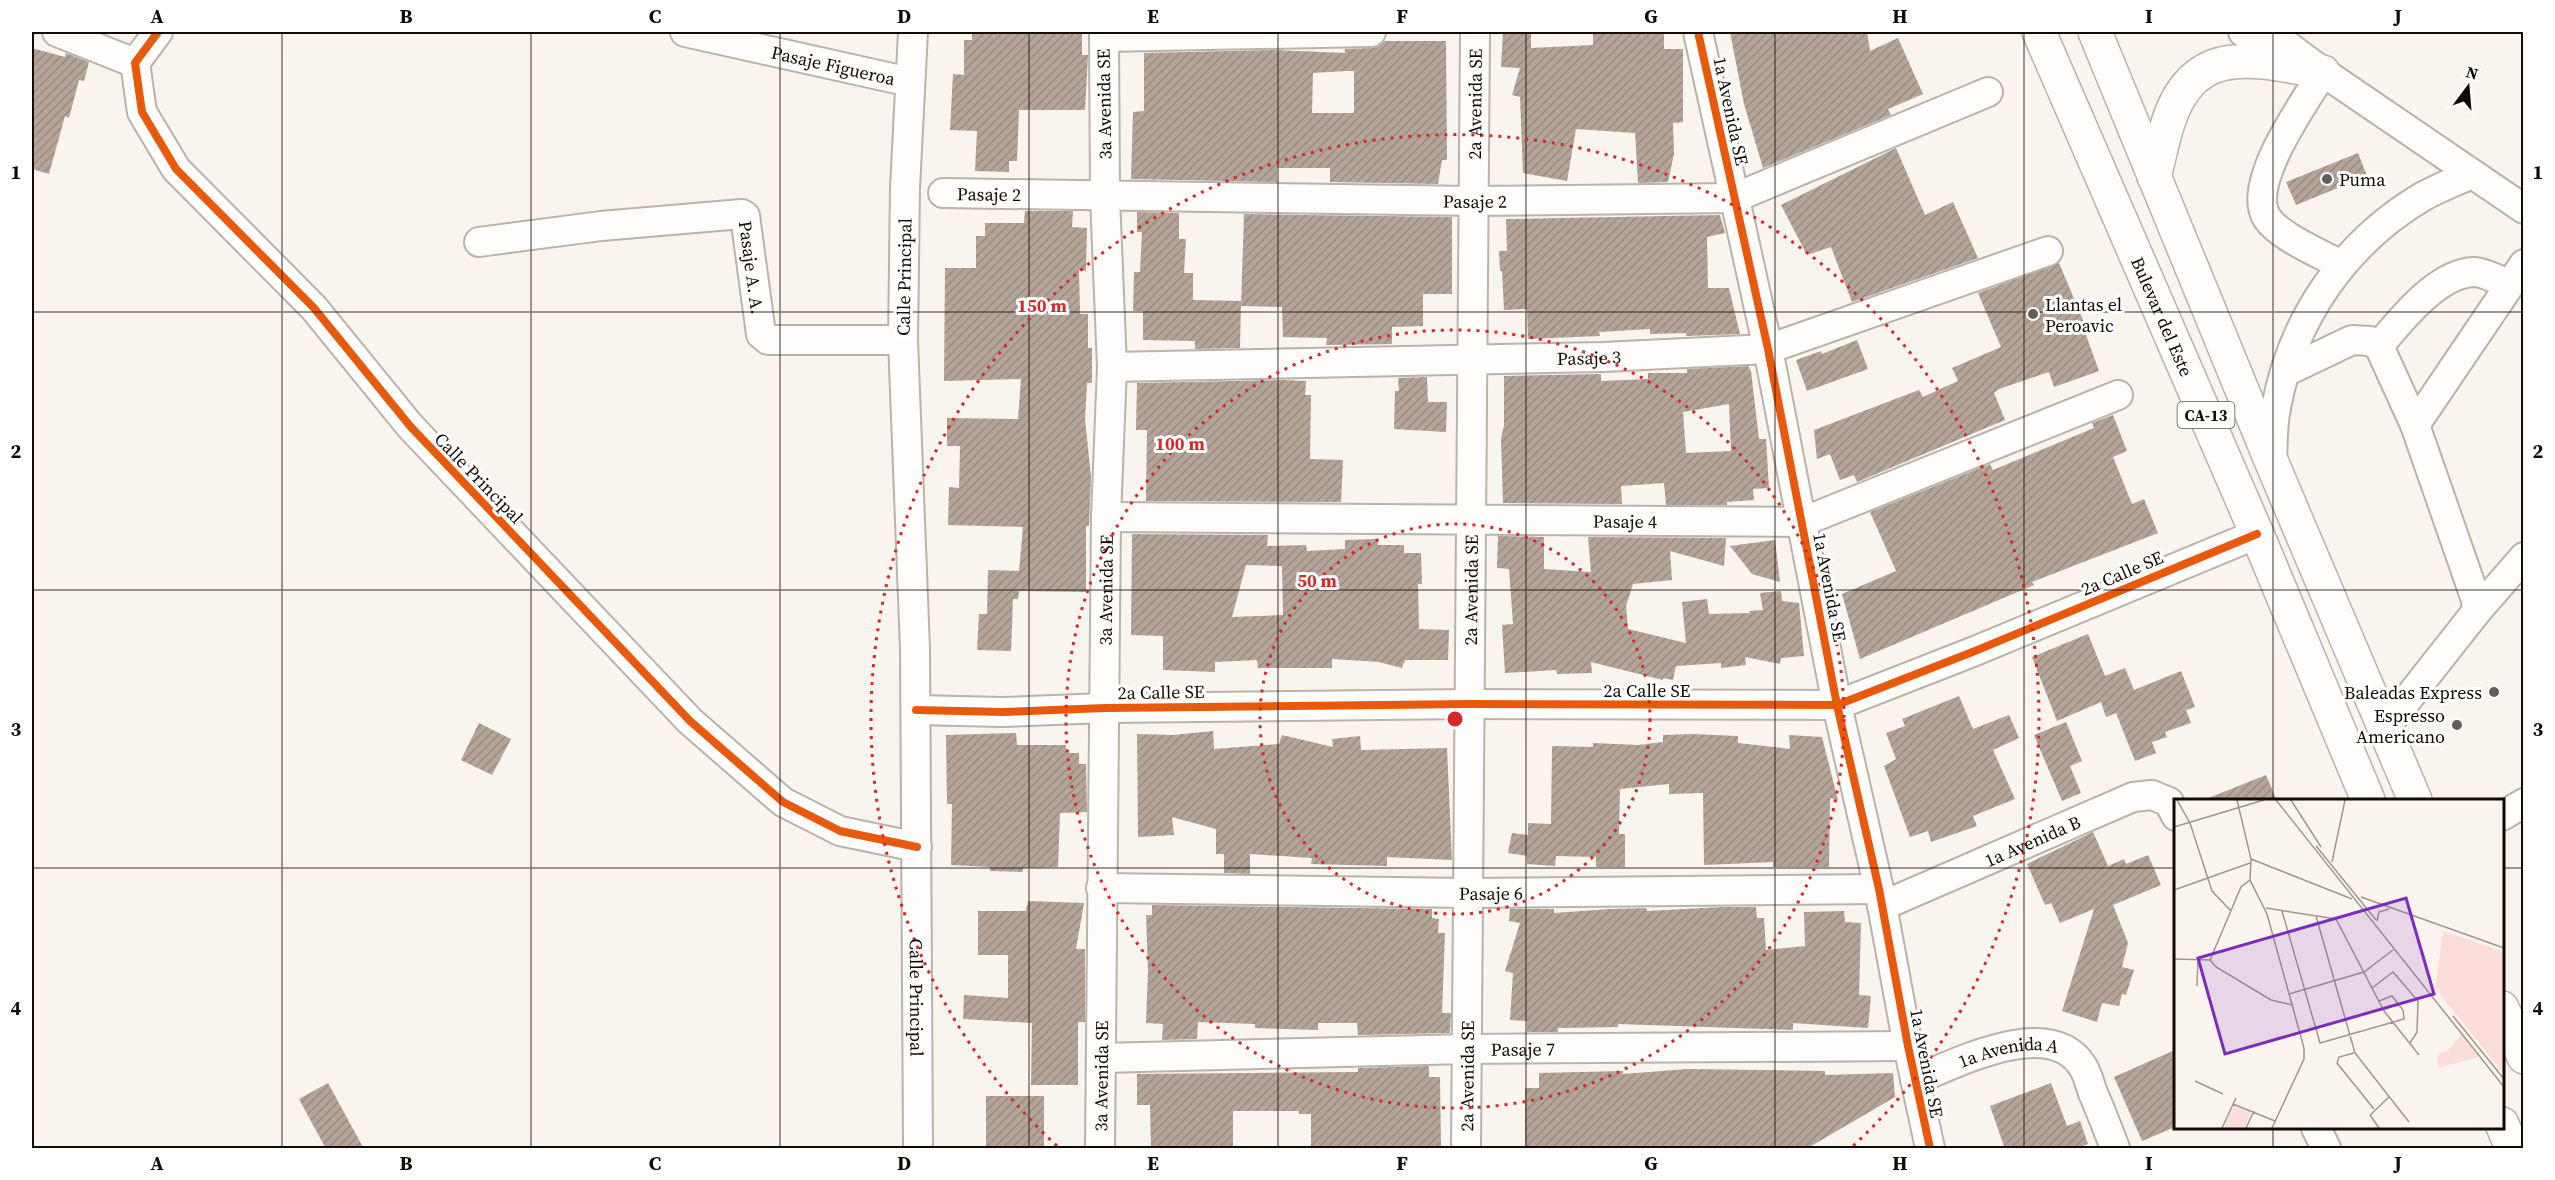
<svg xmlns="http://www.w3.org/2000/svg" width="2555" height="1180" viewBox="0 0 2555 1180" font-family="'Source Serif 4',serif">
<defs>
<pattern id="building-hatch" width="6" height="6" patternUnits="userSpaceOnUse" patternTransform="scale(1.5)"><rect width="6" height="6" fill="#b4a499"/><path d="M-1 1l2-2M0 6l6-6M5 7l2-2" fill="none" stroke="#9a8c82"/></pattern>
</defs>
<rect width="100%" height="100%" fill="#faf4ee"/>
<path fill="url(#building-hatch)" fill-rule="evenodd" d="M972,32H1082V55H1088L1085,110H1019L1017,161H1009V172L975,171L977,131L950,130L953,74L964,75V40H972Z
M1503,32H1531V48L1593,45V32H1664V49H1683V122L1673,123L1674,154L1668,182L1638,183L1635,133L1576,129L1567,181L1523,173L1520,97L1512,95L1520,68L1501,67Z
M1730,32H1867L1870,51L1898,38L1923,94L1888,109L1891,115L1763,168L1744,104Z
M1385,41H1446L1447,160H1442L1438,184L1330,182V168H1277V182L1131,179L1133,112L1144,111V53L1274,50L1345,53V49L1372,48L1379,46ZM1346,71H1354V113H1312L1313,73Z
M32,48L65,57L66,53L89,62L84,81L79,80L69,118L65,116L49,174L32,169Z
M1896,148L1925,215L1953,202L1978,258L1852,302L1831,247L1807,255L1781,205Z
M2358,153L2367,176L2296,205L2286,182Z
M1025,211H1073L1072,227L1087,228L1086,271L1079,270L1080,314H1088V348H1092V383H1087L1085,419L1091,477L1089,526H1086V592L1019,591L1018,599H1013L1011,651L977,650L979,614H987L988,570L1019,571L1023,527L948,525L949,487L959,488L960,446H947V418L1018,419L1021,379L944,381L945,268H976V236H985V223H1024Z
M1137,212L1179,213V239H1186L1184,273H1193V300L1241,301L1240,348L1195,349V341L1143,340V311H1133L1134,272H1140L1142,232H1137Z
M1244,214L1452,217V294H1423V326L1392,327V344L1326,345L1327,338L1283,337L1282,307L1241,306Z
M1720,215L1725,233L1707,237L1708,288H1729L1740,334L1686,336V333L1650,334V329L1599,332L1600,336L1528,339L1527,309L1504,310L1502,271H1500L1499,251H1507L1506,219Z
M2059,263L2089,334L2086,335L2099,371L2054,387L2049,372L1999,389L1994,393L2005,420L1857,482L1854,475L1840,480L1830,454L1817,459L1814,430L1919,390L1923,397L1958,381L1952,368L2001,347L1978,293Z
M1857,340L1868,369L1807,391L1796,360L1821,351L1822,354Z
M1748,366L1751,371L1759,439H1766L1769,488L1753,489L1754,500L1727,502V505H1666L1664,483L1621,486L1622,504L1503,503L1501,439L1504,425V376L1601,374V381L1648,379V373H1687V369ZM1729,404L1731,451L1686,453L1683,412Z
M1427,377L1428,402H1447L1446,432L1394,429L1395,391H1399L1398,378Z
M1285,380L1306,381L1305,395H1311L1310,459L1343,460L1341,502L1146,501L1147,430H1136L1137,383Z
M2113,415L2127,451L2113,457L2132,504L2144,499L2158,533L2032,582L2034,585L1860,659L1842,594L1896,571L1870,512L1990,464L1993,470L2094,428L2092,423Z
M1132,534L1268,535L1267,546L1306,545L1307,551L1345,549V540L1378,539V545H1404V553H1421L1422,584H1418L1419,629L1449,630L1448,660H1405L1402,668L1379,662L1332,659V668H1258L1257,660L1215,662V672L1163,670V636L1131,635ZM1246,565L1282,566L1283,615L1232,617Z
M1498,536L1544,537V569L1591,572L1588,537L1726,538L1724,566L1670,551L1672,580L1633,584L1626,606L1628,629L1686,643L1682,602L1707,599L1709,614L1750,613L1749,611L1763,610L1760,593L1781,591L1782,601L1799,603L1804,656L1781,658L1780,664L1745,657L1746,665L1721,668V663L1676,666L1673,680L1663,678V680L1591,662L1592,673L1557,674L1556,670L1505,673L1502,625L1513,624L1509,569L1497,568Z
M1775,540L1780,582L1752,574L1730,546Z
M2088,634L2105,676L2125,668L2134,690L2181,671L2195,707L2186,710L2191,723L2165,732L2167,737L2152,742L2156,753L2135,761L2116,713L2106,717L2101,702L2057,721L2032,657Z
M1959,696L1973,729L2009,715L2019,738L1993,750L2015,799L1973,816L1977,826L1931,842L1928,831L1910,837L1884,766L1896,759L1886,733L1905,726L1902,719Z
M2066,722L2082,761L2070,766L2081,793L2062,801L2034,735Z
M479,723L511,739L492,775L461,760Z
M1213,731L1214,749L1279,744L1282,735L1333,747L1332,739L1360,736L1361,750L1447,748L1452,860L1387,857V866L1311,864L1312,858L1250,854V874L1224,873V854H1216V829L1172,817L1174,835L1138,837L1137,734L1173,735Z
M1016,733L1017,745H1066V753H1079V764H1086L1087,812L1060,813L1058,867L1023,868V872L990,871V867L951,865L952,804H947L946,735Z
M1693,734L1738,736V743L1790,749L1789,735L1822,737L1838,800L1830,798L1829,867H1773V862L1704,865L1703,793L1669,794V784L1620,789L1619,834H1625V867H1596V857L1556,856L1555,866L1527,864V856L1508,853L1512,833L1528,835V823L1551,824L1552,746L1593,747V743L1638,745L1663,742V735Z
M2266,775L2277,801H2207L2206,799Z
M2093,832L2108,866L2124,859L2126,864L2148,855L2161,885L2113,905L2128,943L2122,967L2134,970L2126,995L2122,994L2119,1006L2102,1003L2097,1022L2062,1011L2094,909L2060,923L2051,903L2045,905L2027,864Z
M1028,901L1084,903L1076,949H1085V1022H1078V1085H1031L1032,1023L963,1019L964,995L1008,998V955H978V911H1026Z
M1152,905L1432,909V918L1439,919L1438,933H1445L1442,1013H1451L1450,1033L1358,1035L1357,1023H1318V1030L1255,1028V1024L1198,1022L1197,1039L1162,1040L1163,1024L1146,1023L1148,970L1146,915H1152Z
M1722,907H1756L1757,918H1764L1766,950L1805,946L1804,912L1844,911L1845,922L1861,923L1859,995L1871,996L1868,1028L1793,1023V1030L1618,1024V1027L1558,1028V1032H1527V1021L1510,1020L1513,973L1505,971L1520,923L1509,921L1510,909H1554V913L1610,909L1646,908L1647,911Z
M2175,1050V1127L2142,1141L2114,1077Z
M1429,1066V1077H1440L1441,1149H1311V1114H1299V1111H1233V1149H1151L1150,1105H1137V1074L1358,1072V1068Z
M1687,1069L1825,1071V1075L1893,1073L1895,1097L1806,1149H1525V1088H1539V1073L1623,1071V1074Z
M328,1083L364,1149H326L299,1099Z
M2051,1083L2067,1126L2080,1121L2088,1144L2075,1149H2005L1990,1106Z
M986,1096H1044V1149H986Z"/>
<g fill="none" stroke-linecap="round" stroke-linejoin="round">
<defs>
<g id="minor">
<path d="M57,32L135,63"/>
<path d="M158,32L135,63L142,112L176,169L314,308L410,426L690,721L783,802L840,831L917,847"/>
<path id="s1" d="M685,32L910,82"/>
<path id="s2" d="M913,32L905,188L903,340L915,649L918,1148"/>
<path d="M1698,32L1768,349L1837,705L1879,889L1908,1046L1930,1148"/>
<path d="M2243,32L2285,48"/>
<path d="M2269,32L2323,72L2524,209"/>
<path d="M1104,37L1371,32"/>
<path d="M2323,72C2305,102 2245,184 2267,218C2281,238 2320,253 2341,265"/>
<path id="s3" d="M943,193L1474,201L1734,198L1988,92"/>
<path id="s4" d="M479,242L601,226L742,214L745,216L761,334L768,340H903"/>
<path d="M2379,346C2400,321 2437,273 2474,272C2485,272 2499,281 2510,284"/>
<path id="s5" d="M1112,367L1603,357L1768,349L2048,251"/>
<path d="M2285,372L2352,340L2370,341L2379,346L2415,425L2476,600L2477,611L2384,729"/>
<path d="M2415,425L2524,264"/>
<path d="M2272,463C2273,445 2272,426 2276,408C2292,319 2345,243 2422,197C2438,188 2456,181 2472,174"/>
<path id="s6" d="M1106,517L1802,522L2118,395"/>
<path d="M2477,611L2524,557"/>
<path d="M916,710L1003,712L1105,708L1470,704L1837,705L1975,651L2257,534"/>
<path d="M2502,816L2524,803"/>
<path id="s7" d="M1101,888L1468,893L1879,889"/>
<path id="s8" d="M1882,906L2133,797L2152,795L2169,802L2176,816"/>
<path id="s9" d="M1101,1058L1467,1049L1908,1046"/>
<path id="s10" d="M1915,1080C1957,1063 2051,1014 2083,1067C2088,1075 2090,1085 2093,1093C2101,1111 2108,1130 2115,1148"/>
<path d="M2316,1128L2326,1148"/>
<path id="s11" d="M1100,1148L1106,517L1112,367L1105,197L1104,32"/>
<path id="s12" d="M1466,1148L1475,32"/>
</g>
<g id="highway">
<path id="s13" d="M2039,32L2257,534L2368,800"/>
<path d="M2095,32L2272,463L2415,800"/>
<path d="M2154,177C2159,159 2162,141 2168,123C2194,41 2256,60 2323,72"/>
<path d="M2502,1008L2524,1057"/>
<path d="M2502,1124L2512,1148"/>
</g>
</defs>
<use href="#minor" stroke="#b9b3aa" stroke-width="32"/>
<use href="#highway" stroke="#b9b3aa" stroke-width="36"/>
<use href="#minor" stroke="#fefdfc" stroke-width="28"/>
<use href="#highway" stroke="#fefdfc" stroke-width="33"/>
<defs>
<path id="cycleway" d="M158,32L135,63L142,112L176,169L314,308L410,426L690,721L783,802L840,831L917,847
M1698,32L1768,349L1837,705L1879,889L1908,1046L1930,1148
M916,710L1003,712L1105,708L1470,704L1837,705L1975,651L2257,534"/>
</defs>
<use href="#cycleway" stroke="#fff" stroke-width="11"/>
<use href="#cycleway" stroke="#e8590c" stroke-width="8"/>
</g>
<path fill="none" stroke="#120b03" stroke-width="1.5" stroke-opacity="0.55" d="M282,32V1148M531,32V1148M780,32V1148M1029,32V1148M1278,32V1148M1526,32V1148M1775,32V1148M2024,32V1148M2273,32V800M32,312H2524M32,590H2524M32,868H2176M2502,868H2524M2273,1128V1148"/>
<g fill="none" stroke="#d62828" stroke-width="3" stroke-dasharray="3 6">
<circle cx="1455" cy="719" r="195"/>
<circle cx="1455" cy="719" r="389"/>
<path d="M1057 1146A584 584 0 1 1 1853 1146"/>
</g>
<g fill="#635d55" stroke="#fff" stroke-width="2">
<circle cx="2327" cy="179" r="6"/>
<circle cx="2033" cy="314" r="6"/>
<circle cx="2494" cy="692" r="6"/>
<circle cx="2457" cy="725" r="6"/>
</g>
<g text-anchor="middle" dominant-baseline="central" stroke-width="6" stroke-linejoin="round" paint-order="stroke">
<rect fill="#fff" stroke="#59544f" stroke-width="1.5" x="2177.5" y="402" width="57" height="26" rx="4.5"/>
<g font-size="16" font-weight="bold" fill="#120b03">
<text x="2206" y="415">CA-13</text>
</g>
<g font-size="18" fill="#120b03" stroke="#fff">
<text stroke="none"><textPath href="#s1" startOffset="152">Pasaje Figueroa</textPath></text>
<text transform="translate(1104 104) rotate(-91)">3a Avenida SE</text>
<text stroke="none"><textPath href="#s12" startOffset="1044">2a Avenida SE</textPath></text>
<text transform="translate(1731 111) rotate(78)">1a Avenida SE</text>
<text stroke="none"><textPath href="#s3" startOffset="46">Pasaje 2</textPath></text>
<text stroke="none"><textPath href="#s3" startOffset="532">Pasaje 2</textPath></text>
<text stroke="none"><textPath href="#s4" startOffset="320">Pasaje A. A.</textPath></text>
<text transform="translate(904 277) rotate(-89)">Calle Principal</text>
<text stroke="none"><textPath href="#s13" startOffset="310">Bulevar del Este</textPath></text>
<text stroke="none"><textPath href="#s5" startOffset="477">Pasaje 3</textPath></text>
<text transform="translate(479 478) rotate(46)">Calle Principal</text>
<text stroke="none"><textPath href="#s6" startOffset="519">Pasaje 4</textPath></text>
<text transform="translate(2122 573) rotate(-23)">2a Calle SE</text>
<text transform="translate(1830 587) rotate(79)">1a Avenida SE</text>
<text stroke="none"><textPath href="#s11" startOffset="558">3a Avenida SE</textPath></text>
<text stroke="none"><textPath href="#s12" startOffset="558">2a Avenida SE</textPath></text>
<text x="1647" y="690">2a Calle SE</text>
<text transform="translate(1161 692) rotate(-1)">2a Calle SE</text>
<text stroke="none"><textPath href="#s8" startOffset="164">1a Avenida B</textPath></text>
<text stroke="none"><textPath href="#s7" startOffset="390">Pasaje 6</textPath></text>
<text stroke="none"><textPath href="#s2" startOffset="966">Calle Principal</textPath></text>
<text stroke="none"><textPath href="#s9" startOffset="422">Pasaje 7</textPath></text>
<text stroke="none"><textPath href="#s10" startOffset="99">1a Avenida A</textPath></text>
<text transform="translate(1927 1063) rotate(79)">1a Avenida SE</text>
<text stroke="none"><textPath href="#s11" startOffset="72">3a Avenida SE</textPath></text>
<text stroke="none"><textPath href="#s12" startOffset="72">2a Avenida SE</textPath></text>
</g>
<g font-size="18" fill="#120b03" stroke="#fff" text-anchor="start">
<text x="2339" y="179">Puma</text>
<text x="2045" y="304">Llantas el<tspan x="2045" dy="21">Peroavic</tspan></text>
<text x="2482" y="692" text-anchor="end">Baleadas Express</text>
<text x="2445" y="715" text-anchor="end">Espresso<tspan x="2445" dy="21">Americano</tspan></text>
</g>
</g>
<g transform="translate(2174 799)">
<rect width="330" height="330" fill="#faf4ee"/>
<path d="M269,132L330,153V275L261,189ZM60,307L77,313L70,329H50Z" fill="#fbddd9"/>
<path d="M287,235L304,258L265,269L263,255L275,251Z" fill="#fbddd9"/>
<path fill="none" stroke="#9d9790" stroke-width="1.5" d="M3,1L16,24L38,92L57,112M63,1L77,60L76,81L93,115L130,249V260L98,329M102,1L330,288M117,1L147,48M0,28L90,1M142,47L202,121M77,60L178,100M158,63L171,1M0,91L76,64M187,98L330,149M92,109L162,120L181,113M108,112L146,244L230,220L229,211L218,197L205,202M142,117L181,254L235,323M162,120L210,212L245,256M203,122L205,113L215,110M0,160L36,161M36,161L42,168L97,201L118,206M36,161L67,88L76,81M23,187L24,159M198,189L219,173L244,202L243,233L236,244M115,195L190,173L219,151M279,217L330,280M180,254L165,258L163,264L200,310M21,282L49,295M59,305L101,322M48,329L62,299M72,329L80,312M205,329L196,316L215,298"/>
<path fill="#7b2cbf" fill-opacity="0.15" stroke="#7b2cbf" stroke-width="3" d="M232,99L260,195L51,255L24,159Z"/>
<rect width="330" height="330" fill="none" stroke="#120b03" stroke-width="3"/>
</g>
<circle cx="1455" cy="719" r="9" fill="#d62828" stroke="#fff" stroke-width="3"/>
<g font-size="18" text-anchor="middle" font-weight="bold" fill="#d62828" stroke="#fff" stroke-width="6" stroke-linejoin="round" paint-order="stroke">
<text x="1042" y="312">150 m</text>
<text x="1180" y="450">100 m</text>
<text x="1317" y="587">50 m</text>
</g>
<rect width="2555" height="1180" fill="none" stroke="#ffffff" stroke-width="66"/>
<g transform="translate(2468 87) rotate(16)" stroke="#ffffff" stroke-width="4.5" paint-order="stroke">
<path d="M0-4.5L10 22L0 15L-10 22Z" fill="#120b03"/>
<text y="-9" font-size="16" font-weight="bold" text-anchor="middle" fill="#120b03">N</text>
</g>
<rect x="33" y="33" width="2489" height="1114" fill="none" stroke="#120b03" stroke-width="2"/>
<g font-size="20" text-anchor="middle" font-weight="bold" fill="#120b03">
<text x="157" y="23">A</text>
<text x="406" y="23">B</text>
<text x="655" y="23">C</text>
<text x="904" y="23">D</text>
<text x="1153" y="23">E</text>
<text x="1402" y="23">F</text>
<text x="1651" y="23">G</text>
<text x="1900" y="23">H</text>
<text x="2149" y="23">I</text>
<text x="2398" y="23">J</text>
<text x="16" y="179">1</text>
<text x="2538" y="179">1</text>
<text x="16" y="458">2</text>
<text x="2538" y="458">2</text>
<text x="16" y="736">3</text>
<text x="2538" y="736">3</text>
<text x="16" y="1015">4</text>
<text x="2538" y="1015">4</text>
<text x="157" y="1170">A</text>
<text x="406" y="1170">B</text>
<text x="655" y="1170">C</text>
<text x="904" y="1170">D</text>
<text x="1153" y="1170">E</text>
<text x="1402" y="1170">F</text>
<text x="1651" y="1170">G</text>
<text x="1900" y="1170">H</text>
<text x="2149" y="1170">I</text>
<text x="2398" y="1170">J</text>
</g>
</svg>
